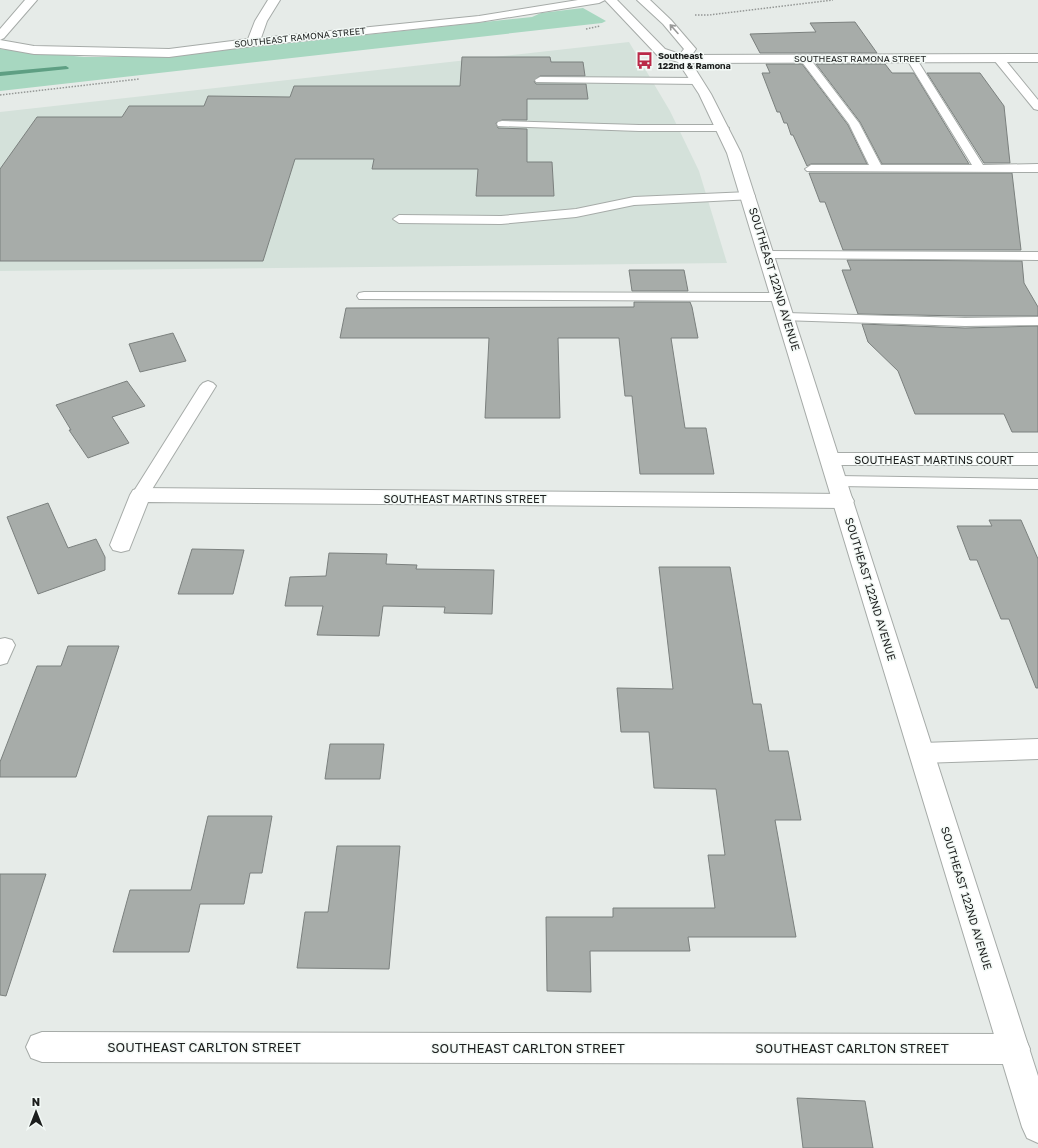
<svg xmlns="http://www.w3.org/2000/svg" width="1038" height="1148" viewBox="0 0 1038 1148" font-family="'Golos Text',sans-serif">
<rect width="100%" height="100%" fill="#e6ebe8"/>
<path fill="#d4e1da" d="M629,42L670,111L699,171L727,263L0,271V112Z"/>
<path fill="#a7d7c0" d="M583,8L606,21L602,23L0,91V49L84,57H161L532,17L541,13Z"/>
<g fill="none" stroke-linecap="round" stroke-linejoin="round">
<path fill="#5e9f83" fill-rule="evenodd" d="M66,66L69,68L68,69L0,76V72Z"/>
</g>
<path fill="#a7aca9" stroke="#7b807e" d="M855,22L877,53H760L750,34L816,32L810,23Z
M462,57H550L551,62H583L585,76H540L534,81L536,84H586L588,99H527V120H502L496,123L498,128L527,129V162H552L554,196H476L478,169H372L374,159H295L263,261H0V169L37,117H122L129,106H204L208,96L290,97L294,86H460Z
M766,64H802L848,125L867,164H811L807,166L793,135H791L787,123H784L780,112H777L762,73H770Z
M816,64H885L892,73H914L969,164H882L860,122Z
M927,73H980L1004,106L1010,163H984Z
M809,173H1012L1021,250H843L825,202H820Z
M847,260L1022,261L1024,283L1038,307V316H965L858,314L842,270H851Z
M629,270H684L688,291H632Z
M634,302H690L692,307L698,338H671L685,428H706L714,474H640L632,396H625L619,338H558L560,418H485L489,338H340L346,308L634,307Z
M862,324L965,328L1038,326V432H1012L1004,414H915L898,371L868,342Z
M173,333L186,361L140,372L129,344Z
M127,381L145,406L112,417L129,443L88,458L69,430H71L56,405Z
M48,503L68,548L96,539L105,557V570L38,594L7,517Z
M989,520H1021L1038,559V688H1036L1009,619H1001L977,560H970L957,526H992Z
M192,549L244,550L233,594H178Z
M329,553L387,554L386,564L417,565L416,569L494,570L492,614L444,613L445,607L383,606L379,636L317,635L323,606H285L290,577L326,576Z
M659,567H730L753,704H761L769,751H788L801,820H775L796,937H688L690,951H590L591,992L547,991L546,917H613V908H715L708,855H725L716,789L654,788L649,732H621L617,688L673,689Z
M68,646H119L76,777H0V762L37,666H61Z
M330,744H384L380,779H325Z
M208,816H272L262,873H250L244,904H200L189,952H113L130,890H191Z
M337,846H400L389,969L297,968L305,912H328Z
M0,874H46L6,996L0,995Z
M797,1098L865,1101L873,1148H803Z"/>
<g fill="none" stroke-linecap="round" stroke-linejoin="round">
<defs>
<path id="service" d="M804,55L808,56L859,123L881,165H972L906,58L911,55L916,58L983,165L1038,164V172L807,171L805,169L811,165H869L849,124L799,58Z
M998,55L1002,56L1038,100V110L1034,109L994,60L993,58L994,56Z
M540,77L697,78L702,81L697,84L536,82L535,80Z
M502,121L639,125H723L729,128L723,131H639L498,126L497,124L498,122Z
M749,192L753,193L755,196L753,199L634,205L576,217L501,224L399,223L393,219L399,215L501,216L576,209L634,197Z
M767,251L1038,252V260L762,258L760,255L762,252Z
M364,292L780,293L785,294L787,297L785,300L780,301L359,299L357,296L359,293Z
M786,313L965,318L1038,317V325L965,326L781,320L779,317L781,314Z
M208,381L213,383L216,386L146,499L140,501L134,499L132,495L134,491L200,386L203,383Z
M838,476L1038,479V489L838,486L832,485L830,481L832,477Z
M5,638L12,640L15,645L7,663L0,665V639Z"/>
<path id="minor" d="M25,0H37L4,38L0,40V29Z
M268,0H280L267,21L261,38L479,16L578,0H605L599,3L479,22L253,46L169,57L34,54L0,48V40L34,46L169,49L248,39L255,21Z
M1038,54V62L683,63L677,59L683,55Z
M831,453H1038V465H831L824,463L821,459L824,455Z
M140,488L844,494L851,496L854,501L851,506L844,508L148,502L129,550L121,552L113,550L110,545L130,495L133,490Z
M1038,739V759L922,763L913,760L909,753L913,746L922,743Z
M42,1032L1014,1034L1025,1038L1030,1049L1025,1060L1014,1064L42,1062L31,1058L26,1047L31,1036Z"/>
<path id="secondary" d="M605,0H617L665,49L680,54L684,49L663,24L637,0H650L671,20L696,49L689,59L711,94L741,153L1038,1076V1143L1027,1138L1022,1127L727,153L699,94L678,62L657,55Z"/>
</defs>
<use href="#service" stroke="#a6aba8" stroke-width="2"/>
<use href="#minor" stroke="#a6aba8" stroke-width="2"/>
<use href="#secondary" stroke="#a6aba8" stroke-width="2"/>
<path stroke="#949795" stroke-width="1.5" stroke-dasharray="1.5 1.5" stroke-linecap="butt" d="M695,15H709L833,0
M586,29L600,26
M0,95L139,79"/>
<use href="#service" fill="#fff" fill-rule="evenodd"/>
<use href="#minor" fill="#fff" fill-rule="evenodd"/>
<use href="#secondary" fill="#fff" fill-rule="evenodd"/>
</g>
<defs><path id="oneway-shaft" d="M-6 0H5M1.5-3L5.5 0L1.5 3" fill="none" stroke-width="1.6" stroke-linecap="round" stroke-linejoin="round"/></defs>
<use stroke="#999a99" href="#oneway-shaft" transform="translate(674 29) rotate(-132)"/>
<defs>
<symbol id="bus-bare" viewBox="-9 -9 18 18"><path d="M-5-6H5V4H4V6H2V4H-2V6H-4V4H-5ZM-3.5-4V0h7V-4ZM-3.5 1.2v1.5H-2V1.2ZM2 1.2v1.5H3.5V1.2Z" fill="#ba2948" stroke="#f3f9f6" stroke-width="2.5" paint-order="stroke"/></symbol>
</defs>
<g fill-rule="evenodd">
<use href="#bus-bare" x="632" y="48" width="25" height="25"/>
</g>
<g text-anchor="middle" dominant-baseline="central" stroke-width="3" stroke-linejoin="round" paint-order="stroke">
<g font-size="9" fill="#1c1e1d" stroke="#f3f9f6">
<text transform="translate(300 37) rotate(-6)">SOUTHEAST RAMONA STREET</text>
<text x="860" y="58">SOUTHEAST RAMONA STREET</text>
</g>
<g font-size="9" font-weight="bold" fill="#1c1e1d" stroke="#f3f9f6" text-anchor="start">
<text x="658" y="55">Southeast<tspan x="658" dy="10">122nd &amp; Ramona</tspan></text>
</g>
<g font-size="11" fill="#1c1e1d" stroke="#f3f9f6">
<text transform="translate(775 279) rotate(73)">SOUTHEAST 122ND AVENUE</text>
<text x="934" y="459">SOUTHEAST MARTINS COURT</text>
<text x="465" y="498">SOUTHEAST MARTINS STREET</text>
<text transform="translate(871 589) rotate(73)">SOUTHEAST 122ND AVENUE</text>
<text transform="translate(967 898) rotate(73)">SOUTHEAST 122ND AVENUE</text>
</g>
<g font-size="13" fill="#1c1e1d" stroke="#f3f9f6">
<text x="204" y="1047">SOUTHEAST CARLTON STREET</text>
<text x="528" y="1048">SOUTHEAST CARLTON STREET</text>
<text x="852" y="1048">SOUTHEAST CARLTON STREET</text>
</g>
</g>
<g transform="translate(36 1112)" stroke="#f3f9f6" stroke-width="3" paint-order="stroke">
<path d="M0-3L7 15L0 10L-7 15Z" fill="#1c1e1d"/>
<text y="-6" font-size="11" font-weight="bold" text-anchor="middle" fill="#1c1e1d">N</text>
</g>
</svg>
